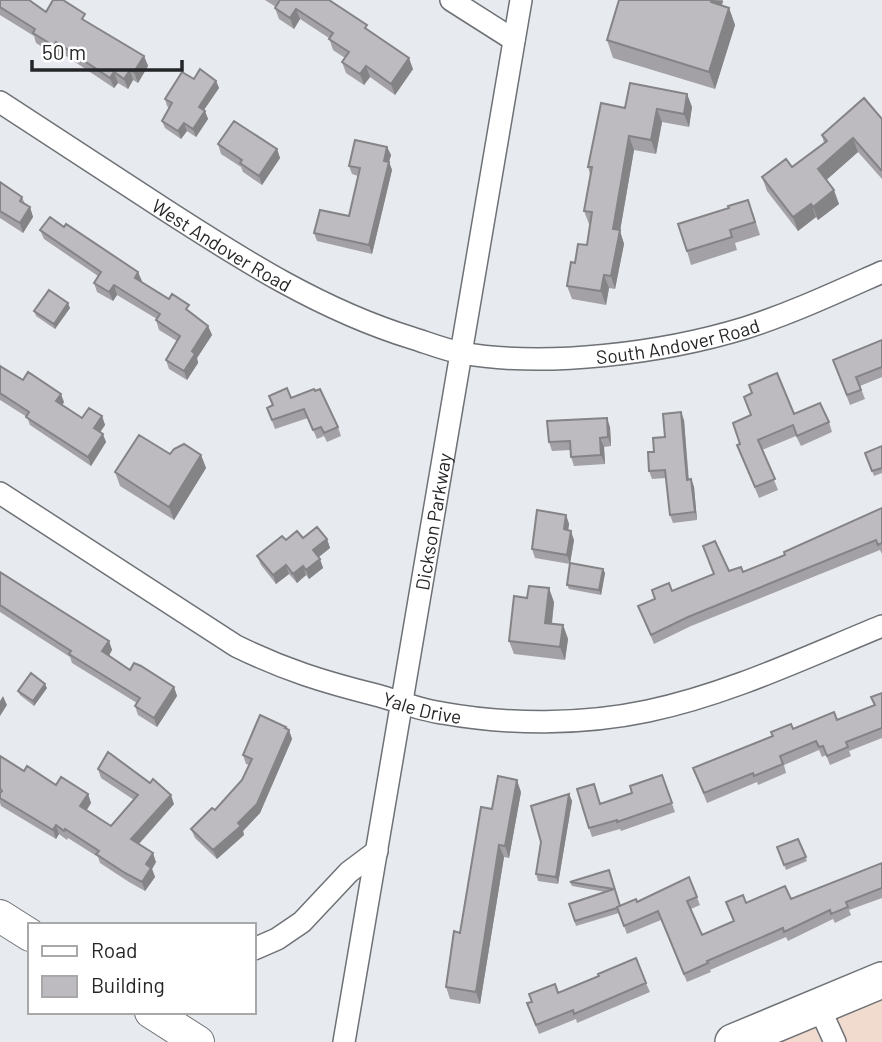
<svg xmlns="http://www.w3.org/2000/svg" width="882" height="1042" viewBox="0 0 882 1042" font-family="Barlow,sans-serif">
<rect width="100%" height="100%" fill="#e7eaef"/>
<path fill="#f1dbcf" d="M882,989V1042H748Z"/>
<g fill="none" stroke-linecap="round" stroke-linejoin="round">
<defs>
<g id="street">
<path d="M451,0L514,40"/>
<path id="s1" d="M0,102C55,138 109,173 164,209C243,260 321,310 412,338C428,343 445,350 462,353C546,368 663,353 745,328C792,313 837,292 882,272"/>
<path id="s2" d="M0,493L236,646C285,670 324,682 376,695C398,701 420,710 442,713C509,725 582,725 648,711C729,694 806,657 882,626"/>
<path d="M254,949L277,939L302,922L349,872L377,851"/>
<path d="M819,1007L835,1042"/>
<path id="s3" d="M344,1042L521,0"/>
</g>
<path id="secondary" d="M0,916L30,935
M151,1012L198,1042"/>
<path id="primary" d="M733,1042L882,980"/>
</defs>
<use href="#street" stroke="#6e7175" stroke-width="24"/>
<use href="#secondary" stroke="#6e7175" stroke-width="34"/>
<use href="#primary" stroke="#6e7175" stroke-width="38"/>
<use href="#street" stroke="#fff" stroke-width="21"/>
<use href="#secondary" stroke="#fff" stroke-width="32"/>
<use href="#primary" stroke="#fff" stroke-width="35"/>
</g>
<path fill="#a3a1a5" d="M0,0L89,23L144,56L148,66L138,83L133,80L128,89L118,83L114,88L60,52L58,57L36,43L34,36L0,15Z
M265,0H329L369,31L413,69L395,95L370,77L364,85L346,73L342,62L345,58L333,50L329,38L300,19L294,29L279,19L275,8L276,7Z
M619,0H723L722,5L729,8L735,25L715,89L613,58L607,40Z
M194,79L216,81L219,88L204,110L208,119L196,137L187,131L181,139L165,128L162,121L169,108L167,106L165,99Z
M687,94L692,107L689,127L662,122L656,154L634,150L620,231L624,244L615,289L609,288L606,305L572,299L567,286L575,263L587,245L590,225L589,224L584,211L590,174L588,167L625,108Z
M882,119V179L858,152L826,180L839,204L818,220L816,217L798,231L767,191L762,177L792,167L824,143L822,135Z
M218,144L277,149L280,158L262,185L243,172L241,167L221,154Z
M387,147L391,155L389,162L392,170L372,254L317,241L314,233L349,216L358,176L352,174L349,166Z
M0,182L22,197L25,204L30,207L33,217L23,233L0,218Z
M753,213L760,235L735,243L737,250L691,265L687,251Z
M64,227L138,272L141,282L191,313L208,326L212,335L197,358L198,363L187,380L169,369L166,360L177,341L159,330L156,320L157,319L117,295L113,301L97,292L94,283L98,276L44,239L40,230Z
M70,308L55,329L36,316L34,311Z
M882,340V377L860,386L865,399L850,405L833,360Z
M0,364L1,366L23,380L64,402L62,405L82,418L102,416L105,425L100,432L106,442L91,466L30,425L27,417L0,400Z
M291,398L338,427L341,436L327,442L324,436L317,439L308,418L275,429L267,408Z
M794,414L829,422L832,432L801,446L796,436L762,450L778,490L759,498L737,445Z
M684,420L689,480L691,479L694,487L697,520L673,523L670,515L666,478L652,479L649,471L654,452L665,437Z
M610,427L611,446L604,447L605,464L574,466L571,457L570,450L552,451L549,442Z
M882,446V473L874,476L865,453Z
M201,455L206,468L174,520L120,486L115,472Z
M882,508V554L880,550L691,626L654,644L638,606L672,591L729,571L743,572L785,555Z
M566,515L569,524L568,530L574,540L570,563L603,569L605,573L601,595L569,589L567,585L570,564L535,558L532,549Z
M303,538L327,539L330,548L319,557L323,568L309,579L306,575L297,583L289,574L276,584L261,565L257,556L286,540Z
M0,572L109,641L112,650L109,656L130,670L174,687L177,696L157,727L138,715L135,706L137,703L72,663L70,657L0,612Z
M554,602L552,624L563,625L568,639L565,660L514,654L509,641Z
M47,688L34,706L20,695L18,691Z
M882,693V738L849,751L851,756L830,765L826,755L822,757L819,750L784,765L786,773L758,785L757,782L707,803L693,768L793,729L837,720L875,705Z
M286,727L287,729L289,730L292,739L260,813L243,831L244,835L217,859L195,838L191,829L215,810L242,780L249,765L246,764L243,755Z
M0,756L24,771L56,785L88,794L91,803L87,810L111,826L134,800L101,778L98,769L174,804L139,844L156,862L152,869L155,877L145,891L129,882L100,863L98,857L68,838L67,840L59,834L56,839L1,806L0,803Z
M662,775L675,812L621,831L620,829L592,837L589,828L601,804L632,793Z
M521,792L509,858L504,857L480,1004L450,999L446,987L492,809Z
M569,794L572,801L558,884L538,881L536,874Z
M798,839L807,861L786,870L777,847Z
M882,863V898L849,910L851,915L835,923L833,919L788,941L786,937L710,970L711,972L687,982L661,920L627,934L619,913L576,926L569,904L605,892L572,886L570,882L609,870L620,906L637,902L689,877L700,905L691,909L702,935L734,921L746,903L791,899Z
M646,983L650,992L577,1023L576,1019L539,1034L527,1003L558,993Z"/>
<path fill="#848386" d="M712,0L723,1L717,20L711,2Z
M729,8L735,25L715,89L709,72Z
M296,9L300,19L294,29L290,18Z
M56,42L60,52L58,57L54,46Z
M144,56L148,66L138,83L134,72Z
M409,58L413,69L395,95L391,84Z
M366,66L370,77L364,85L360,74Z
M130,70L133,80L128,89L124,79Z
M114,72L118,83L114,88L110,78Z
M216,81L219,88L201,114L199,107Z
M687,94L692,107L689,127L684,114Z
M657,109L662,122L656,154L651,140Z
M205,111L208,119L196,137L193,129Z
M184,123L187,131L181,139L178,131Z
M629,136L634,150L620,231L624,244L615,289L611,276L613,229Z
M853,138L858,152L823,183L818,169Z
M387,147L391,155L389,162L392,170L372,254L369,245Z
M277,149L280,158L262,185L259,176Z
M834,190L839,204L818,220L813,207Z
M811,204L816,217L798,231L793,217Z
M30,207L33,217L23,233L20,223Z
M138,272L142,281L138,287L135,278Z
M604,275L609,288L606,305L601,291Z
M114,285L117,295L113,301L109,292Z
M68,303L70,308L55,329L54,324Z
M208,326L212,335L197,358L198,363L187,380L184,371L192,351Z
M61,394L64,402L59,410L56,401Z
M681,412L684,420L689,488L687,480Z
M102,416L105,425L97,437L94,428Z
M607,418L610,427L611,446L608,437Z
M103,434L106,442L91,466L88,457Z
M600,438L604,447L605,464L601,455Z
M201,455L206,468L174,520L169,507Z
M691,479L694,487L697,520L695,512Z
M566,515L569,524L567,538L564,529Z
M571,531L574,540L570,564L567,555Z
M327,539L330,548L316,559L313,550Z
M320,559L323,568L309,579L306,570Z
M286,565L289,574L276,584L273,575Z
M303,566L306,575L297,583L293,574Z
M603,569L605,573L601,595L599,590Z
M549,588L554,602L550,637L545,623Z
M563,625L568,639L565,660L560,647Z
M109,641L112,650L106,660L102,651Z
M45,684L47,688L34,706L33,701Z
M174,687L177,696L157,727L154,718Z
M3,696L7,705L0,716V701Z
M286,727L288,732L289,730L292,739L260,813L243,831L244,835L217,859L213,850L238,823Z
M517,780L521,792L509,858L505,846Z
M88,794L91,803L83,815L80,806Z
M569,794L572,801L558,884L556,877Z
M171,795L174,804L135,848L131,839Z
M56,825L59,834L56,839L53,830Z
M499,845L504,857L480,1004L476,992Z
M153,853L156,862L152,869L155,877L145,891L142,882L146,864Z"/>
<path fill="#bdbbc0" stroke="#848386" stroke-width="2" d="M0,0H29L46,12L53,0H63L85,14L82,19L144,56L134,72L130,70L124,79L114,72L110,78L56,42L54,46L33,33L35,29L0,7Z
M279,0H329L367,25L365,28L409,58L391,84L366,66L360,74L342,62L349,52L329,39L333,33L296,9L290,18L275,8L280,0Z
M619,0H712L711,2L729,8L709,72L607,40Z
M200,69L216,81L199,107L205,111L193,129L184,123L178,131L162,121L172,103L165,99L182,72L194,79Z
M630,83L687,94L684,114L657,109L651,140L629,136L613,229L620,230L611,276L604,275L601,291L567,286L571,262L575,263L578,244L587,245L592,212L584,211L592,167H588L601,103L625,108Z
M864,98L882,119V169L881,170L853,138L818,169L834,190L813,207L811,204L793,217L762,177L786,159L792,167L827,141L822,135Z
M234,121L277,149L259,176L240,163L242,160L218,144Z
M355,140L387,147L384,161L389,162L369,245L314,233L320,210L349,216L360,168L349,166Z
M0,182L22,197L20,201L30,207L20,223L0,211Z
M748,200L755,222L730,230L732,237L687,251L678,224L729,208L728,206Z
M50,217L64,227L66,224L138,272L135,278L169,299L172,294L189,305L186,309L208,326L192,351L195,354L184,371L166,360L180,336L156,320L160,314L114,285L109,292L94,283L101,272L40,230Z
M49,290L68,303L54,324L34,311Z
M882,340V367L856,377L861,390L847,395L833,360Z
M0,366L23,380L28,372L61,394L56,401L82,418L89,408L102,416L94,428L103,434L88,457L26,417L29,412L0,393Z
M777,373L794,414L820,403L829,422L797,436L793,425L758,440L775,479L755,487L737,445L740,444L733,423L751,415L744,397L752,393L749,385Z
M287,388L291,398L314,389L315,391L320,389L338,427L324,433L321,427L313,430L304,409L272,420L267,408L273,405L269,396Z
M681,412L687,480L691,479L695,512L670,515L665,470L649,471L648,452H654L653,438L665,437L663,414Z
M607,418L608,437L600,438L601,455L571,457L570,441L549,442L547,421Z
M139,435L170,454L174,449L184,444L201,455L169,507L115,472Z
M882,446V468L872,471L865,453Z
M882,508V543L878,545L876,540L688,617L651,635L638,606L655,599L652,590L669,583L672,591L714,574L703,546L715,541L729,571L741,567L743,572L785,555L784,552Z
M537,510L566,515L564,529L571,531L567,555L532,549Z
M317,527L327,539L313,550L320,559L306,570L303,566L293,574L286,565L273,575L257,556L282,536L286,540L297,531L303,538Z
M570,563L603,569L599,590L567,585Z
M0,572L109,641L102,651L130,670L134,663L141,666L174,687L154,718L135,706L140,698L69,654L71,651L0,605Z
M529,586L549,588L545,623L563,625L560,647L509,641L514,596L527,598Z
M31,673L45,684L33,701L18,691Z
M882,693V728L846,742L848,747L827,756L823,746L819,747L816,741L780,756L783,764L754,776L753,773L704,793L693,768L773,736L771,732L791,724L793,729L834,712L837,720L875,705L871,697Z
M260,715L286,727L285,728L289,730L257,804L238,823L241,826L213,850L191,829L212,808L215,810L242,780L252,759L243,755Z
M108,752L150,783L153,779L171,795L131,839L153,853L146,864L151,868L142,882L125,873L96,854L99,851L65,829L64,831L56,825L53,830L0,798V793L2,791L0,788V756L24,771L27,766L56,785L61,777L88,794L80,806L111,826L138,795L98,769Z
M662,775L672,803L617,822V820L589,828L577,789L594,784L600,804L632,793L630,786Z
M498,776L517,780L505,846L499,845L476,992L446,987L454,931L460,933L481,807L492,809Z
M569,794L556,877L536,874L541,842L531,806Z
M798,839L806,857L784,865L777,847Z
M882,863V888L846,902L848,907L831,914L830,910L784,932L783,928L707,961L708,963L684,974L658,911L624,926L617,907L636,899L637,902L689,877L697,897L687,901L702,935L734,921L726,902L743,895L746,903L785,886L791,899Z
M609,870L620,906L617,907V908L575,921L569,904L614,889L570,882Z
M636,958L646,983L574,1014L573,1010L536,1025L527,1003L532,1002L529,994L555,984L558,993L599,976L598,974Z"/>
<g text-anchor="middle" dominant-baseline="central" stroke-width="5" stroke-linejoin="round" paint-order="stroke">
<g font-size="19" fill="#252628" stroke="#fff">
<text stroke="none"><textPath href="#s1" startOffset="264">West Andover Road</textPath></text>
<text stroke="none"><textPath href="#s1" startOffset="746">South Andover Road</textPath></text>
<text stroke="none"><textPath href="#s3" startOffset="528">Dickson Parkway</textPath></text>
<text stroke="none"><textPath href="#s2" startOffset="478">Yale Drive</textPath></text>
</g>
</g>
<rect x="28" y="923" width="228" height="91" fill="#ffffff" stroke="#a8a8a9" stroke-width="2"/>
<rect x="42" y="946" width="35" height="10" fill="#ffffff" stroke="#a8a8a9" stroke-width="2"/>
<text x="91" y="958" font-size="21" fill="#252628">Road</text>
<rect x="42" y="976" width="35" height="21" fill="#bdbbc0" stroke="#a8a8a9" stroke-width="2"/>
<text x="91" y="993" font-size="21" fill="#252628">Building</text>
<path d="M32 60v10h150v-10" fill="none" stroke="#252628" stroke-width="3.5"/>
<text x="42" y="60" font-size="21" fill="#252628" stroke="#ffffff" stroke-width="5" paint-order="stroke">50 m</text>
</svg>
